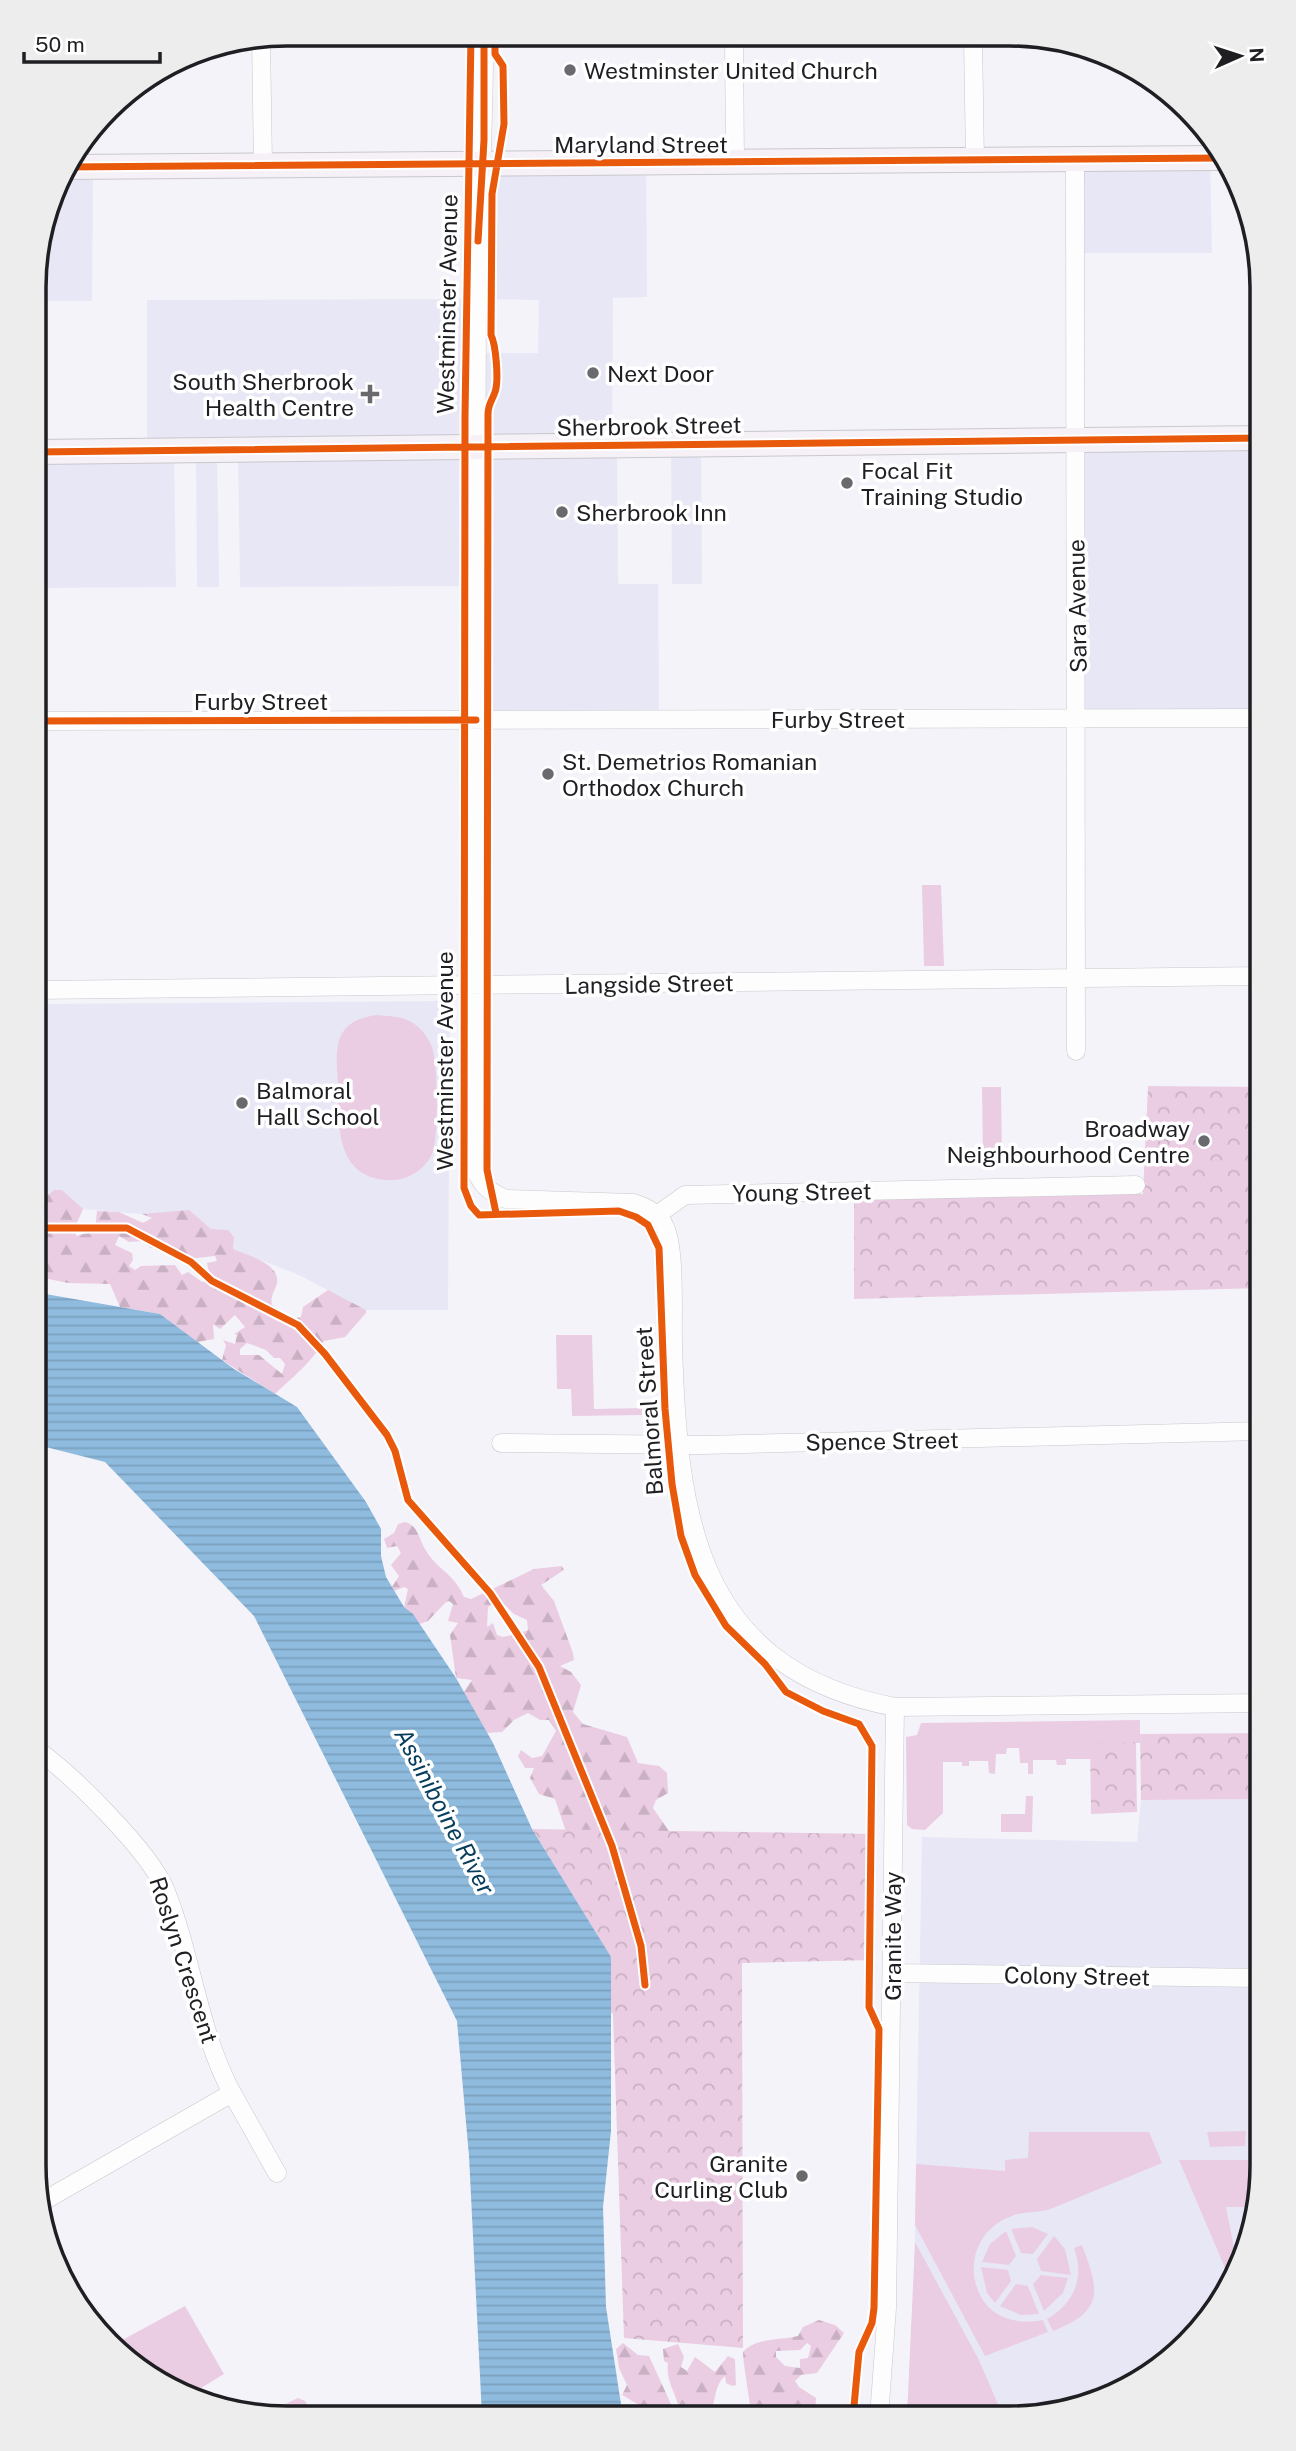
<svg xmlns="http://www.w3.org/2000/svg" width="1296" height="2451" viewBox="0 0 1296 2451" font-family="'Public Sans',sans-serif">
<defs>
<pattern id="forest-firs" width="22" height="20" patternUnits="userSpaceOnUse" patternTransform="scale(1.75)"><rect width="22" height="20" fill="#ebcde3"/><path d="M5 1l3.5 6h-7zM16 11l3.5 6h-7z" fill="#c9b0c2"/></pattern>
<pattern id="park-crowns" width="20" height="18" patternUnits="userSpaceOnUse" patternTransform="scale(1.75)"><rect width="20" height="18" fill="#ebcde3"/><path d="M2 6a3 3 0 1 1 6 0M12 15a3 3 0 1 1 6 0" fill="none" stroke="#c9b0c2"/></pattern>
<pattern id="water-rules" width="6" height="5" patternUnits="userSpaceOnUse" patternTransform="scale(1.75)"><rect width="6" height="5" fill="#8ebbde"/><path d="M0 2.5h6" fill="none" stroke="#7aa0be"/></pattern>
</defs>
<rect width="100%" height="100%" fill="#f4f3fa"/>
<path fill="#e8e7f5" fill-rule="evenodd" d="M1210,159L1212,253H1075V160Z
M646,163L647,297L613,298L612,445L617,446L618,584H658L659,720H475V586L240,587L238,450H217L219,587H197L196,451H174L176,587L35,588V452L147,450V300L477,299L482,165ZM477,299L539,300L538,353H477Z
M93,167L92,301H35V254L60,174Z
M1263,293V718H1078L1076,440L1259,438L1257,294Z
M671,445H701L702,584H672Z
M450,1001L448,1310H366L299,1275L142,1214L34,1205L35,1004Z
M1262,1799V2181L1244,2261L1210,2319L1151,2375L1091,2404L1009,2418L907,2417L914,2279L922,1837L1137,1842L1141,1800Z"/>
<path fill="#ebcde3" d="M922,885H941L944,966H924Z
M376,1015C390,1016 406,1016 417,1026C423,1031 429,1039 432,1047C438,1064 439,1139 432,1154C425,1169 410,1179 394,1180C335,1182 338,1125 338,1084C337,1067 333,1040 347,1027C355,1019 366,1017 376,1015Z
M982,1087H1001L1002,1159L983,1160Z
M556,1335H592L594,1409L643,1408L644,1415L572,1416L571,1389H557Z
M1140,1720V1743H1091V1759H1066V1765H1057L1056,1760H1033V1774H1028V1763H1020L1019,1748H1007L1006,1754H996L995,1774L989,1773L988,1761H969V1766H962V1762H943V1813L925,1830L912,1829L907,1825L906,1737L917,1735L921,1723Z
M1026,1796H1033L1032,1832H1001V1814H1025Z
M1246,2131L1245,2146L1210,2147L1207,2132Z
M1029,2132H1149L1162,2163C1126,2178 1089,2193 1053,2208C1038,2214 1027,2210 1012,2216C976,2228 962,2271 985,2303C999,2321 1023,2324 1043,2320L1048,2332L985,2356L915,2225L916,2164L1005,2171V2160L1028,2158Z
M1179,2160H1262V2181L1256,2207H1226L1234,2248L1248,2243L1238,2271L1228,2275Z
M1032,2227L1048,2234L1033,2254L1021,2253L1011,2229Z
M1006,2231L1016,2256L1009,2265L982,2262L990,2244Z
M1054,2236L1065,2249L1071,2275L1041,2271L1037,2259Z
M915,2242L979,2360L1004,2418L907,2417Z
M1082,2245C1099,2290 1105,2311 1053,2331L1047,2319C1074,2304 1085,2277 1074,2248Z
M981,2267L1008,2270L1011,2281L995,2303L987,2293Z
M1041,2275L1068,2278L1063,2293L1044,2311L1033,2284Z
M1016,2284L1028,2286L1039,2314L1021,2315L1000,2306Z
M185,2306L224,2374L188,2396C163,2388 127,2366 113,2345Z
M298,2398L305,2401L312,2413L301,2416L297,2409L286,2416H260Z"/>
<path fill="url(#forest-firs)" fill-rule="evenodd" d="M54,1190H62L83,1209L75,1227L76,1236L95,1231L97,1211L119,1212L143,1223L152,1218L142,1214L189,1210L211,1229L228,1230L234,1237L233,1249C247,1255 280,1263 277,1283C275,1291 270,1296 272,1305L292,1319L301,1317L303,1307L328,1290L366,1310V1313L345,1337L324,1341C309,1365 295,1375 275,1394L222,1360L226,1345L223,1340L235,1344L237,1335L234,1334L245,1327L235,1315L220,1329L213,1324L214,1339L197,1342L160,1314L120,1307L110,1284L68,1283L34,1276V1218L44,1217L41,1201ZM119,1236L129,1242L142,1241L151,1248L171,1247L179,1260L215,1256L217,1261L207,1263L211,1281L202,1282L188,1272L182,1275L175,1265L141,1266L135,1270L129,1266L133,1260L132,1253L115,1245ZM247,1343L266,1350L274,1358H280L285,1364L282,1374L259,1355H240V1349Z
M405,1522C418,1525 419,1539 425,1549C435,1568 455,1574 464,1597L471,1599L534,1569L562,1566L564,1570L541,1585L554,1601L573,1653L574,1660L560,1666L571,1672L581,1685L573,1712L583,1724L627,1737L638,1763L659,1766L667,1773L668,1793L656,1800L653,1808L669,1831L660,1834L626,2014L609,2013L611,1957L554,1864L567,1835L555,1799L539,1794L530,1778L534,1768H525L518,1756L521,1750L532,1758L542,1756L556,1731L549,1720H540L528,1713L514,1720L502,1732L487,1733L463,1693L472,1680L456,1678L450,1635L458,1623L448,1621L453,1604L449,1601L446,1602L428,1621L420,1624L404,1607L408,1589L404,1587L394,1591L392,1587L399,1576L391,1565L401,1553L397,1546L387,1548L384,1539L394,1533L398,1524ZM495,1603L497,1611H502L505,1605L514,1614L527,1620L528,1630L523,1632L518,1628L516,1634L503,1637L497,1635L493,1623L487,1627L488,1607Z
M819,2320L835,2325L844,2333L817,2373L801,2375L795,2381L799,2387L816,2398L815,2415L751,2417C752,2411 743,2365 743,2352C757,2337 778,2341 798,2336L803,2327ZM807,2343L811,2346L808,2358L800,2359V2368L785,2366L776,2357V2351L800,2350Z
M623,2343L638,2355L649,2356L676,2415L680,2414C678,2395 665,2382 668,2363L664,2361L663,2349L678,2344L684,2357L681,2367L687,2371L695,2357L715,2372L728,2356L735,2359L736,2385L732,2386L726,2383L725,2376C713,2387 717,2401 709,2414L714,2415L733,2405L735,2416L637,2417L644,2408L622,2395L627,2385L619,2368L616,2349Z"/>
<path fill="url(#park-crowns)" d="M1148,1086L1263,1087L1262,1288L854,1299V1195L1143,1194Z
M1262,1733V1799L1141,1800L1140,1734Z
M1136,1742L1137,1812L1091,1814L1090,1743Z
M532,1829L876,1834L874,1960L742,1963L743,2348L624,2338L611,1957Z"/>
<path fill="url(#water-rules)" d="M34,1292L160,1314L234,1369L297,1407L366,1502L381,1529V1556L386,1577L404,1607L413,1614L456,1678L493,1743L532,1829L611,1957V2131L603,2207L606,2307L623,2417L482,2416L469,2156L457,2021L254,1616L105,1462L34,1444Z"/>
<g fill="none" stroke-linecap="round" stroke-linejoin="round">
<defs>
<path id="street" d="M484,34C485,124 478,212 477,301C474,589 474,877 474,1164C479,1183 488,1192 506,1199L633,1203C647,1207 659,1214 665,1227C676,1251 672,1316 673,1344C678,1515 695,1669 895,1707L1262,1703
M734,36L735,163
M261,38L263,165
M973,38L975,161
M1075,160L1076,1051
M35,721L1263,718
M35,990L1263,976
M657,1215L685,1195L1136,1185
M501,1443L703,1445L1262,1431
M34,1748C69,1771 149,1851 165,1889C192,1955 198,2030 232,2093L40,2203
M892,1973L1262,1978
M232,2093L277,2173
M879,2417L887,2308L895,1707"/>
<path id="secondary" d="M65,167L1218,158
M35,452L1263,438"/>
</defs>
<use href="#street" stroke="#c8c8cd" stroke-width="19"/>
<use href="#secondary" stroke="#c8c8cd" stroke-width="26"/>
<use href="#street" stroke="#fdfdfe" stroke-width="18"/>
<use href="#secondary" stroke="#f5f1f7" stroke-width="24"/>
<defs>
<path id="cycleway" d="M471,34L465,416L464,1188L471,1206L479,1215L619,1211L636,1217L648,1225L659,1248L665,1409L672,1484L681,1536L695,1575L726,1626L765,1664L786,1692L823,1711L859,1724L872,1746L869,2007L879,2029L874,2308L872,2323L859,2352L853,2417
M495,35V54L503,66L504,124L492,194L491,335C496,345 499,381 495,392C492,401 488,404 488,414L487,1170L496,1213
M65,167L1218,158
M478,241L484,140V35
M35,452L1263,438
M35,721L476,720
M34,1228H127L191,1262L212,1281L298,1325L325,1354L387,1435L395,1451L408,1500L490,1593L539,1667L612,1846L641,1946L645,1985"/>
</defs>
<use href="#cycleway" stroke="#fff" stroke-width="11"/>
<use href="#cycleway" stroke="#e8590c" stroke-width="7"/>
</g>
<g fill="#6a696e" stroke="#fff" stroke-width="2.5">
<circle cx="570" cy="70" r="7"/>
<circle cx="593" cy="373" r="7"/>
<path d="M366.5 383.5h7v7h7v7h-7v7h-7v-7h-7v-7h7z"/>
<circle cx="847" cy="483" r="7"/>
<circle cx="562" cy="512" r="7"/>
<circle cx="548" cy="774" r="7"/>
<circle cx="242" cy="1103" r="7"/>
<circle cx="1204" cy="1141" r="7"/>
<circle cx="802" cy="2176" r="7"/>
</g>
<g text-anchor="middle" dominant-baseline="central" stroke-width="7" stroke-linejoin="round" paint-order="stroke">
<g font-size="23" fill="#1f1f23" stroke="#fff" text-anchor="start">
<text x="584" y="70">Westminster United Church</text>
<text x="607" y="373">Next Door</text>
<text x="354" y="381" text-anchor="end">South Sherbrook<tspan x="354" dy="26">Health Centre</tspan></text>
<text x="861" y="470">Focal Fit<tspan x="861" dy="26">Training Studio</tspan></text>
<text x="576" y="512">Sherbrook Inn</text>
<text x="562" y="761">St. Demetrios Romanian<tspan x="562" dy="26">Orthodox Church</tspan></text>
<text x="256" y="1090">Balmoral<tspan x="256" dy="26">Hall School</tspan></text>
<text x="1190" y="1128" text-anchor="end">Broadway<tspan x="1190" dy="26">Neighbourhood Centre</tspan></text>
<text x="788" y="2163" text-anchor="end">Granite<tspan x="788" dy="26">Curling Club</tspan></text>
</g>
<g font-size="23" fill="#1f1f23" stroke="#fff">
<text x="641" y="144">Maryland Street</text>
<text transform="translate(447 304) rotate(-89)">Westminster Avenue</text>
<text transform="translate(649 426) rotate(-1)">Sherbrook Street</text>
<text transform="translate(1077 606) rotate(-91)">Sara Avenue</text>
<text x="261" y="701">Furby Street</text>
<text x="838" y="719">Furby Street</text>
<text transform="translate(649 984) rotate(-1)">Langside Street</text>
<text transform="translate(444 1061) rotate(-90)">Westminster Avenue</text>
<text transform="translate(802 1192) rotate(-1)">Young Street</text>
<text transform="translate(649 1411) rotate(-94)">Balmoral Street</text>
<text transform="translate(882 1441) rotate(-1)">Spence Street</text>
<text transform="translate(892 1936) rotate(-90)">Granite Way</text>
<text transform="translate(184 1960) rotate(72)">Roslyn Crescent</text>
<text transform="translate(1077 1976) rotate(1)">Colony Street</text>
</g>
<g font-size="24" font-style="italic" fill="#073d5c" stroke="#fff">
<text transform="translate(445 1811) rotate(62)">Assiniboine River</text>
</g>
</g>
<path d="M0 0H1296V2451H0ZM287 46H1009A241 241 0 0 1 1250 287V2165A241 241 0 0 1 1009 2406H287A241 241 0 0 1 46 2165V287A241 241 0 0 1 287 46Z" fill="#ededed" fill-rule="evenodd"/>
<path fill="none" stroke="#1f1f23" stroke-width="3.5" d="M287 46H1009A241 241 0 0 1 1250 287V2165A241 241 0 0 1 1009 2406H287A241 241 0 0 1 46 2165V287A241 241 0 0 1 287 46Z"/>
<g transform="translate(1240 56) rotate(87)" stroke="#ffffff" stroke-width="5" paint-order="stroke">
<path d="M0-5L12 26L0 18L-12 26Z" fill="#1f1f23"/>
<text y="-10" font-size="19" font-weight="bold" text-anchor="middle" fill="#1f1f23">N</text>
</g>
<path d="M24 52v10h136v-10" fill="none" stroke="#1f1f23" stroke-width="3.5"/>
<text x="35" y="52" font-size="21" fill="#1f1f23" stroke="#ffffff" stroke-width="5" paint-order="stroke">50 m</text>
</svg>
